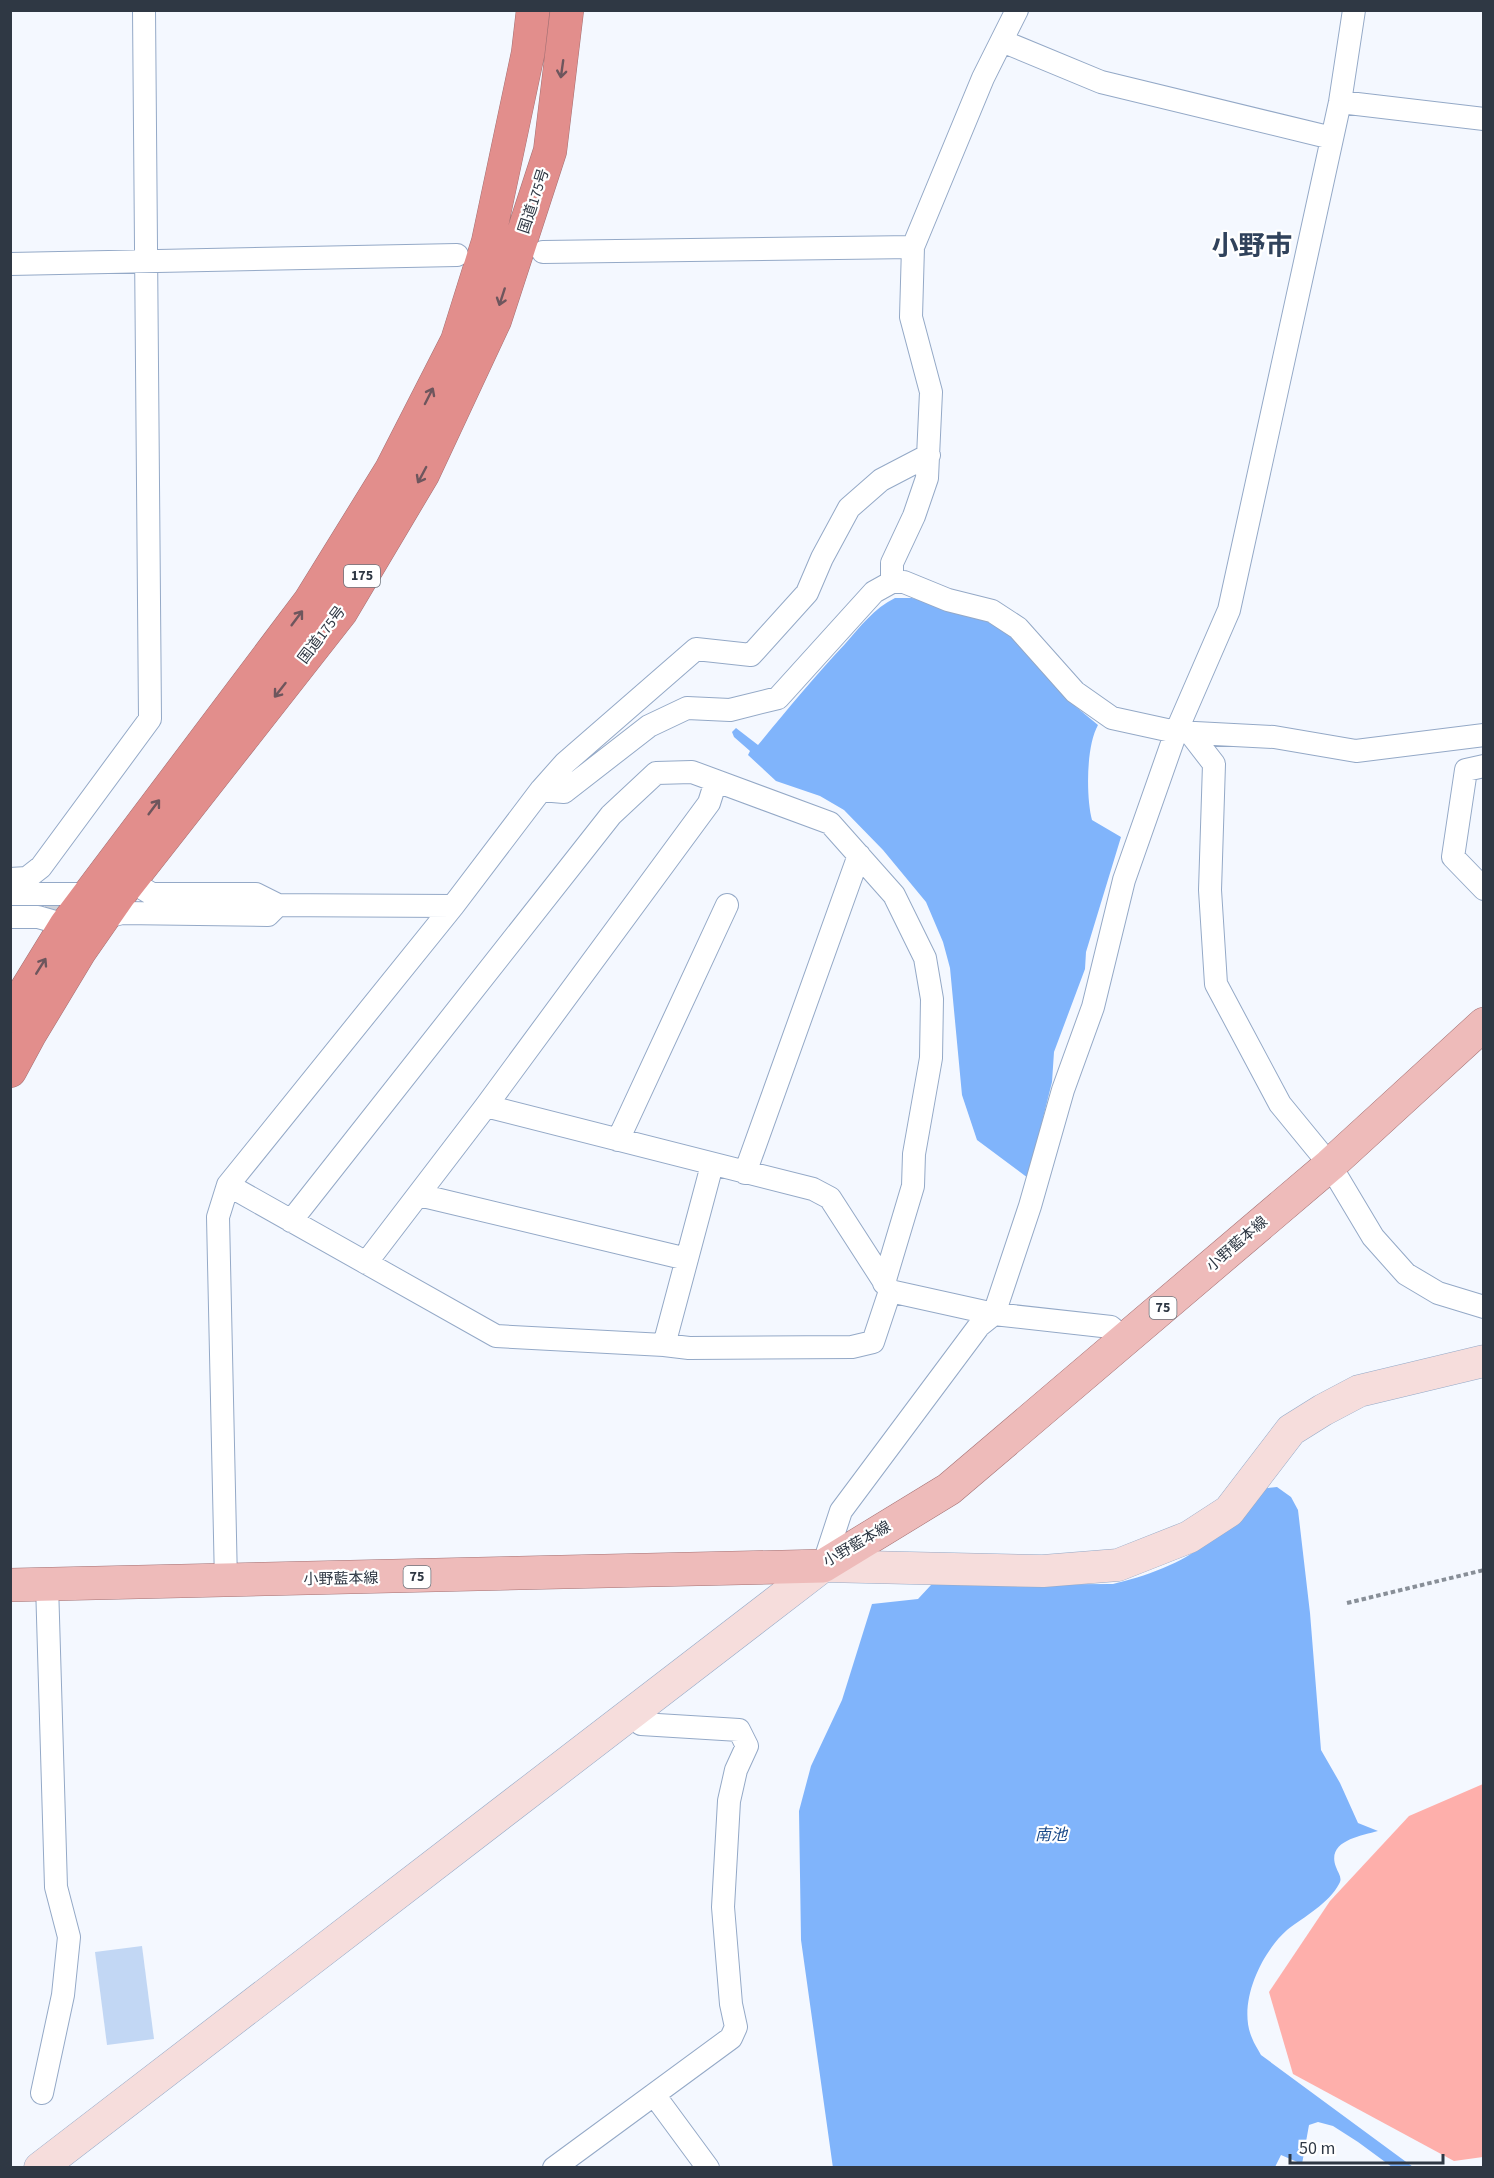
<svg xmlns="http://www.w3.org/2000/svg" width="1494" height="2178" viewBox="0 0 1494 2178" font-family="'Source Sans 3','Noto Sans JP',sans-serif">
<rect width="100%" height="100%" fill="#f4f8ff"/>
<path fill="#feafab" d="M1483,1784V2157L1454,2161L1293,2074L1269,1992L1330,1901L1409,1816Z"/>
<path fill="#80b4fb" d="M895,598H912L985,620L1016,638L1075,706L1098,725C1086,746 1086,797 1092,820L1121,837L1086,952L1085,969L1054,1052L1052,1082L1028,1178L977,1140L962,1095L950,968L943,942L926,902L883,850L844,810L820,796L776,781L748,755L750,751L734,737L732,732L736,728L758,745C786,711 814,677 845,644C860,627 874,608 895,598Z
M1277,1487L1291,1497L1298,1510L1310,1613L1321,1750L1340,1783L1358,1823L1378,1831C1360,1836 1326,1841 1336,1867C1338,1873 1343,1878 1339,1884C1329,1903 1304,1917 1287,1930C1261,1953 1237,2004 1252,2038C1254,2044 1258,2049 1261,2055L1413,2167H1392L1358,2142L1333,2126L1318,2122L1309,2125L1302,2164L1281,2155L1275,2167L833,2168L801,1940L799,1811L811,1766L842,1700L872,1604L918,1599L931,1585L1113,1584C1143,1577 1184,1563 1207,1542C1226,1526 1242,1506 1260,1489Z"/>
<path fill="#c2d7f4" d="M142,1946L154,2039L107,2045L95,1952Z"/>
<g fill="none" stroke-linecap="round" stroke-linejoin="round">
<path stroke="#cdd2da" stroke-width="22" stroke-dasharray="22 11" stroke-linecap="butt" d="M45,907L88,906"/>
<defs>
<path id="street" d="M1002,41L1101,82L1332,138
M1340,102L1484,119
M543,252L913,247
M10,264L457,255
M892,582V563L914,516L927,478L931,392L911,317L913,247L983,78L1017,10
M1190,733L1214,764L1210,890L1216,984L1280,1104L1330,1165L1373,1237L1406,1274L1438,1293L1484,1307
M1484,766L1466,770L1453,857L1484,889
M541,790L564,792L649,726L687,708L730,710L778,698L874,592L892,582H904L948,600L992,611L1018,628L1075,692L1112,718L1176,732L1274,737L1356,751L1484,735
M10,879L27,878L41,867L150,719L144,10
M10,894H89
M263,905L453,906
M10,917H38L66,925
M103,918L122,913L268,915L278,905L256,894H152L130,881
M486,1106L813,1189L830,1198L890,1291L994,1314L1111,1327L1126,1340
M618,1140L727,905
M745,1173L859,855
M228,1185L496,1336L664,1345L712,1165
M419,1195L687,1259
M291,1221L611,815L656,773L692,772L830,823L894,895L925,958L932,999L931,1058L914,1154L913,1186L884,1283
M366,1263L486,1106L709,803L716,781
M664,1345L689,1348L852,1347L873,1342L890,1291
M823,1566L841,1511L979,1326L994,1314L1030,1206L1063,1090L1093,1007L1124,880L1176,732L1229,610L1340,102L1354,10
M226,1582L218,1217L228,1185L453,906L541,790L565,763L696,649L751,655L807,593L822,558L849,508L881,480L929,455
M42,2093L63,1995L69,1937L56,1887L47,1584
M655,2096L708,2168
M554,2168L731,2038L736,2027L731,2004L723,1907L729,1801L736,1770L747,1746L739,1730L641,1724L633,1715"/>
<path id="secondary" d="M40,2168L823,1566L1043,1571L1118,1565L1189,1537L1229,1511L1291,1430L1323,1410L1359,1391L1484,1361"/>
<path id="primary" d="M10,1585L823,1566L949,1489L1330,1165L1484,1024"/>
<path id="highway" d="M10,1016L66,925L310,601L391,470L457,341L488,242L528,53L533,10
M10,1071L30,1034L80,951L119,895L341,612L423,474L495,320L550,151L567,10"/>
</defs>
<use href="#street" stroke="#94a9c7" stroke-width="24"/>
<use href="#secondary" stroke="#94a9c7" stroke-width="33"/>
<use href="#primary" stroke="#a37073" stroke-width="34"/>
<use href="#highway" stroke="#a37073" stroke-width="34"/>
<path stroke="#888f98" stroke-width="4" stroke-dasharray="4.5 3" stroke-linecap="butt" d="M1347,1603L1484,1570"/>
<use href="#street" stroke="#fff" stroke-width="22"/>
<use href="#secondary" stroke="#f6dddc" stroke-width="32"/>
<use href="#primary" stroke="#eebbba" stroke-width="33"/>
<use href="#highway" stroke="#e28e8c" stroke-width="33"/>
</g>
<defs><path id="oneway-shaft" d="M-6 0H5M1.5-3L5.5 0L1.5 3" fill="none" stroke-width="1.6" stroke-linecap="round" stroke-linejoin="round" transform="scale(1.5)"/></defs>
<g stroke="#6e565d">
<use href="#oneway-shaft" transform="translate(562 69) rotate(98)"/>
<use href="#oneway-shaft" transform="translate(502 297) rotate(108)"/>
<use href="#oneway-shaft" transform="translate(429 396) rotate(-63)"/>
<use href="#oneway-shaft" transform="translate(422 475) rotate(118)"/>
<use href="#oneway-shaft" transform="translate(297 618) rotate(-53)"/>
<use href="#oneway-shaft" transform="translate(280 690) rotate(128)"/>
<use href="#oneway-shaft" transform="translate(154 807) rotate(-53)"/>
<use href="#oneway-shaft" transform="translate(41 966) rotate(-58)"/>
</g>
<g text-anchor="middle" dominant-baseline="central" stroke-width="4.5" stroke-linejoin="round" paint-order="stroke">
<g fill="#fff" stroke="#6d747c" stroke-width="1.5">
<rect x="344" y="565" width="36" height="22" rx="4.5"/>
<rect x="1149.5" y="1297" width="27" height="22" rx="4.5"/>
<rect x="403.5" y="1566" width="27" height="22" rx="4.5"/>
</g>
<g font-size="14" font-weight="bold" fill="#2f3844">
<text x="362" y="576">175</text>
<text x="1163" y="1308">75</text>
<text x="417" y="1577">75</text>
</g>
<g font-size="15" fill="#2f3844" stroke="#fff">
<text transform="translate(534 201) rotate(-72)">国道175号</text>
<text transform="translate(322 635) rotate(-53)">国道175号</text>
<text transform="translate(1237 1244) rotate(-41)">小野藍本線</text>
<text transform="translate(857 1544) rotate(-30)">小野藍本線</text>
<text transform="translate(341 1579) rotate(-1)">小野藍本線</text>
</g>
<g font-size="16" font-style="italic" fill="#194988" stroke="#fff">
<text x="1051" y="1835">南池</text>
</g>
<g font-size="27" font-weight="bold" fill="#30425b" stroke="#fff">
<text x="1252" y="246">小野市</text>
</g>
</g>
<rect width="1494" height="2178" fill="none" stroke="#2f3844" stroke-width="24"/>
<path d="M1290 2154v9h153v-9" fill="none" stroke="#2f3844" stroke-width="3"/>
<text x="1299" y="2154" font-size="18" fill="#2f3844" stroke="#ffffff" stroke-width="4.5" paint-order="stroke">50 m</text>
</svg>
